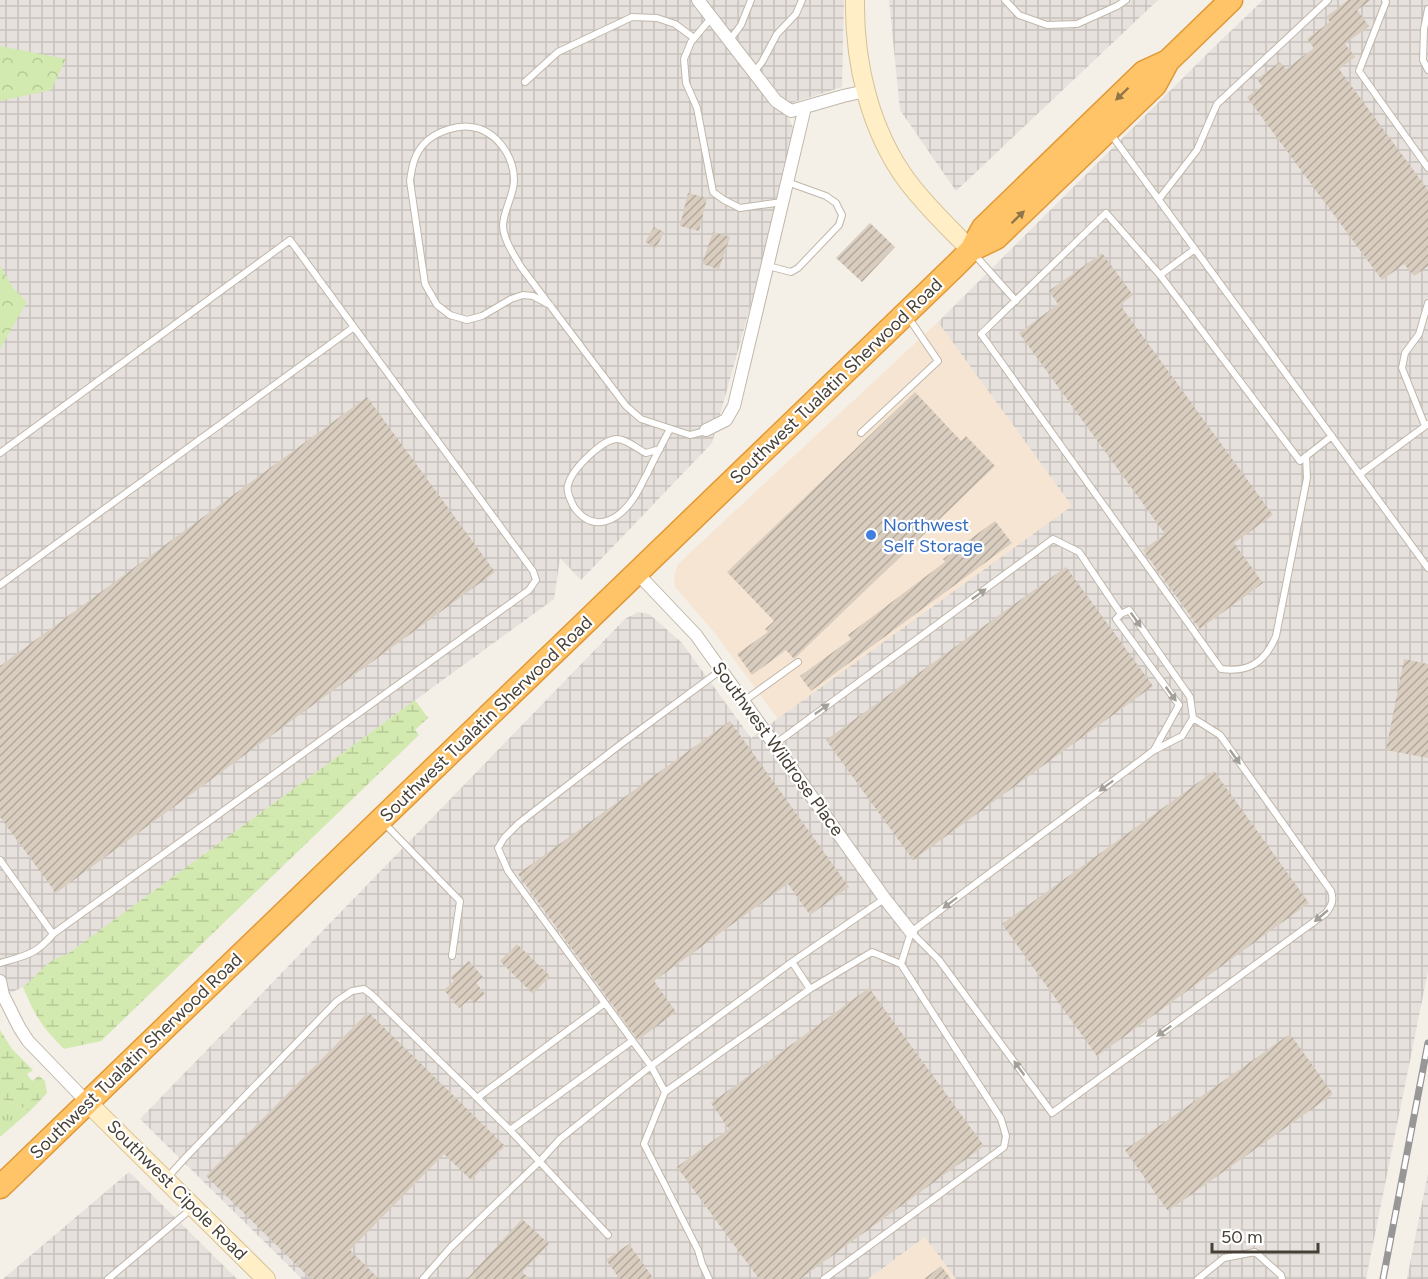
<svg xmlns="http://www.w3.org/2000/svg" width="1428" height="1279" viewBox="0 0 1428 1279" font-family="Figtree,sans-serif">
<defs>
<pattern id="industrial-grid" width="8" height="8" patternUnits="userSpaceOnUse" patternTransform="scale(1.5)"><rect width="8" height="8" fill="#e6e1dc"/><path d="M0 4h8M4 0v8" fill="none" stroke="#c7c2bd"/></pattern>
<pattern id="grass-tufts" width="24" height="20" patternUnits="userSpaceOnUse" patternTransform="scale(1.5)"><rect width="24" height="20" fill="#d2e9af"/><path d="M3 7l-1-3M5 7V3M7 7l1-3M15 17l-1-3M17 17v-4M19 17l1-3" fill="none" stroke="#b6c997"/></pattern>
<pattern id="forest-crowns" width="20" height="18" patternUnits="userSpaceOnUse" patternTransform="scale(1.5)"><rect width="20" height="18" fill="#d2e9af"/><path d="M2 6a3 3 0 1 1 6 0M12 15a3 3 0 1 1 6 0" fill="none" stroke="#b6c997"/></pattern>
<pattern id="wetland-marsh" width="20" height="14" patternUnits="userSpaceOnUse" patternTransform="scale(1.5)"><rect width="20" height="14" fill="#d2e9af"/><path d="M1 5h8M5 5V1M11 12h8M15 12V8" fill="none" stroke="#b6c997"/></pattern>
<pattern id="building-hatch" width="6" height="6" patternUnits="userSpaceOnUse" patternTransform="scale(1.5)"><rect width="6" height="6" fill="#d9cdbf"/><path d="M-1 1l2-2M0 6l6-6M5 7l2-2" fill="none" stroke="#b2a89c"/></pattern>
</defs>
<rect width="100%" height="100%" fill="#f4efe7"/>
<path fill="#f6e5d2" d="M938,322L1073,506L778,719L714,632L675,587L674,576L678,564Z
M926,1237L956,1279H868Z"/>
<path fill="url(#industrial-grid)" d="M0,0H844L842,87L782,106L798,137L712,443L581,580L560,558L554,599L66,955L59,957L50,963L33,980L23,987L0,998V349L26,303L0,322Z
M883,0H1158L956,191L900,110L889,0Z
M1263,0H1428V971L1366,1279H956L925,1237L868,1279H302L140,1119L625,619L638,612L649,614L682,643L751,738L1072,506L938,322L1210,51Z
M129,1172L237,1279H3Z
M1428,1173V1279H1407Z"/>
<path fill="url(#grass-tufts)" d="M0,1098L30,1111L0,1137Z"/>
<path fill="url(#forest-crowns)" d="M0,46L66,59L51,90L0,101Z
M0,266L14,289L27,302L0,349Z"/>
<path fill="url(#wetland-marsh)" d="M415,700L428,718L415,730L419,735L101,1041L64,1049C42,1027 35,1016 23,987C37,977 48,958 66,955Z
M0,1030L12,1049L33,1070L27,1074L32,1081L39,1076L45,1081L47,1093L30,1111L0,1098Z"/>
<path fill="url(#building-hatch)" d="M1348,0H1371L1357,10L1369,26L1345,44L1355,57L1339,69L1428,190V266L1414,276L1404,264L1382,280L1247,97L1262,86L1257,79L1280,62L1286,69L1314,48L1307,39L1330,22L1326,17Z
M688,193L707,198L699,231L680,226Z
M870,223L895,247L862,282L836,258Z
M654,227L664,232L656,248L645,242Z
M713,232L730,237L719,269L702,264Z
M1102,253L1133,295L1120,305L1273,515L1234,543L1263,583L1200,629L1143,550L1165,534L1019,333L1058,304L1049,291Z
M915,392L961,441L966,436L995,466L796,657L794,659L786,650L752,675L737,654L768,632L765,629L774,621L727,572Z
M367,397L495,572L56,893L0,817V666Z
M995,521L1012,543L811,691L800,676L851,639L848,635L945,562L943,559Z
M1066,567L1153,686L913,860L826,740Z
M1404,659L1428,664V758L1386,750Z
M730,721L849,887L810,915L788,884L654,981L676,1012L638,1040L518,874Z
M1214,771L1309,903L1097,1056L1002,924Z
M517,944L550,976L533,994L500,961Z
M469,961L483,977L476,983L485,994L474,1003L470,999L459,1008L444,990L454,981L451,977Z
M869,988L984,1146L800,1279H759L677,1167L729,1129L711,1103Z
M368,1012L505,1146L471,1180L444,1154L350,1250L379,1279H311L206,1176Z
M1290,1034L1333,1094L1168,1211L1125,1150Z
M522,1219L549,1244L522,1272L530,1279H467Z
M629,1244L654,1279H620L606,1260Z
M941,1266L951,1279H924Z"/>
<g fill="none" stroke-linecap="round" stroke-linejoin="round">
<defs>
<path id="lane" d="M1005,0L1019,15L1047,25L1077,24L1117,6L1126,0
M1385,0L1386,2L1359,71L1428,168
M1428,9L1424,29L1423,60L1428,70
M711,18L691,42L684,59L686,83L697,108L713,192L724,200L740,208L782,202
M729,41L741,25L751,0
M754,72L762,62L777,34L796,14L802,0
M525,82L558,52L632,17L657,18L675,24L694,38
M1110,133L1428,568
M1159,199L1197,150L1217,104L1328,0
M1195,249L1160,275L1300,461L1332,436
M975,255L1016,301
M768,266L791,272L798,268L839,225L842,215L836,203L826,196L787,182
M1160,275L1106,213L981,334L1221,669C1249,673 1265,662 1276,636L1307,478L1306,456
M550,305L533,296L523,295L511,299L482,316L467,320L450,315L437,305L425,284L410,181C412,165 415,151 428,140C439,131 457,125 471,127C496,130 514,156 514,180C514,195 504,209 503,225C503,239 514,255 521,267L626,406L641,419L690,435L706,431
M1425,426L1402,368L1405,353L1419,334L1428,303
M861,433L938,361L908,317
M660,449L646,453C637,449 627,439 617,439C608,439 599,447 593,452C584,460 571,473 568,485C566,492 571,501 574,507C593,534 618,521 633,499C639,491 642,482 647,474C654,459 662,444 670,429
M0,453L290,240L533,571L536,580L529,590L53,934C36,955 24,956 0,963
M1360,474L1428,424
M0,585L354,327
M1121,614L1116,619L1179,705L1154,750
M744,701L798,662
M775,744L1053,539L1079,552L1121,614L1129,610L1190,697L1193,718L1182,736L1153,751L911,932L901,964L1001,1119L1006,1136L1004,1147L824,1279
M383,822L460,901L452,956
M0,860L53,934
M911,932L939,960L1052,1113L1326,913C1332,905 1334,900 1331,891L1220,735L1193,718
M792,962L810,989
M665,1092L810,989L872,952L901,964
M477,1098L605,1003
M510,1130L632,1041
M166,1179L186,1157L337,1001L352,991L364,989L372,995L510,1130L608,1235
M108,1279L191,1209
M423,1279L451,1247L540,1161L560,1139L651,1066L792,962L884,899
M709,1279L702,1264L698,1250L644,1144L665,1092L651,1066L508,871L498,848L504,838L519,823L621,744L721,670
M1198,1279L1224,1258L1255,1252L1281,1275L1282,1279"/>
<path id="street" d="M698,0L776,101L791,111L843,96L866,91
M706,430L726,420L734,406L805,107
M637,573L696,635L885,899L911,932
M0,981L3,995L19,1027L28,1041L87,1102"/>
<path id="secondary" d="M855,0C854,63 870,131 908,182C927,207 949,228 971,250
M87,1102L266,1279"/>
<path id="highway" d="M971,250L996,238L1155,85L1168,61L1231,0
M0,1187L956,265L971,250L983,228L1144,72L1168,61"/>
</defs>
<use href="#lane" stroke="#c0b7aa" stroke-width="8"/>
<use href="#street" stroke="#c0b7aa" stroke-width="14"/>
<use href="#secondary" stroke="#d5c196" stroke-width="20"/>
<use href="#highway" stroke="#e19835" stroke-width="25"/>
<use href="#lane" stroke="#fff" stroke-width="6"/>
<use href="#street" stroke="#fff" stroke-width="12"/>
<use href="#secondary" stroke="#ffeec6" stroke-width="18"/>
<use href="#highway" stroke="#ffc467" stroke-width="22"/>
<defs>
<path id="rail" d="M1383,1279L1428,1043"/>
</defs>
<use href="#rail" stroke="#979797" stroke-width="7"/>
<use href="#rail" stroke="#fff" stroke-width="4.5" stroke-dasharray="14" stroke-linecap="butt"/>
</g>
<defs><path id="oneway-solid" d="M-6-.8H1V-3.2L6.5 0L1 3.2V.8H-6Z" transform="scale(1.5)"/></defs>
<g fill="#91754a">
<use href="#oneway-solid" transform="translate(1122 94) rotate(136)"/>
<use href="#oneway-solid" transform="translate(1018 217) rotate(-44)"/>
</g>
<g fill="#a3a09a">
<use href="#oneway-solid" transform="translate(979 594) rotate(-36)"/>
<use href="#oneway-solid" transform="translate(1136 620) rotate(55)"/>
<use href="#oneway-solid" transform="translate(1171 694) rotate(54)"/>
<use href="#oneway-solid" transform="translate(822 709) rotate(-36)"/>
<use href="#oneway-solid" transform="translate(1235 757) rotate(54)"/>
<use href="#oneway-solid" transform="translate(1106 786) rotate(143)"/>
<use href="#oneway-solid" transform="translate(950 903) rotate(143)"/>
<use href="#oneway-solid" transform="translate(1321 916) rotate(140)"/>
<use href="#oneway-solid" transform="translate(1164 1031) rotate(144)"/>
<use href="#oneway-solid" transform="translate(1019 1068) rotate(-126)"/>
</g>
<circle fill="#3f7fe0" stroke="#fff" stroke-width="2" cx="871" cy="535" r="6"/>
<g text-anchor="middle" dominant-baseline="central" stroke-width="4.5" stroke-linejoin="round" paint-order="stroke">
<g font-size="18" fill="#474036" stroke="#fff">
<text transform="translate(836 381) rotate(-44)">Southwest Tualatin Sherwood Road</text>
<text transform="translate(486 719) rotate(-44)">Southwest Tualatin Sherwood Road</text>
<text transform="translate(778 749) rotate(54)">Southwest Wildrose Place</text>
<text transform="translate(136 1056) rotate(-44)">Southwest Tualatin Sherwood Road</text>
<text transform="translate(177 1190) rotate(45)">Southwest Cipole Road</text>
</g>
<g font-size="18" fill="#366cbe" stroke="#fff" text-anchor="start">
<text x="883" y="525">Northwest<tspan x="883" dy="21">Self Storage</tspan></text>
</g>
</g>
<path d="M1212 1243v9h106v-9" fill="none" stroke="#474036" stroke-width="3"/>
<text x="1221" y="1243" font-size="18" fill="#474036" stroke="#ffffff" stroke-width="4.5" paint-order="stroke">50 m</text>
</svg>
